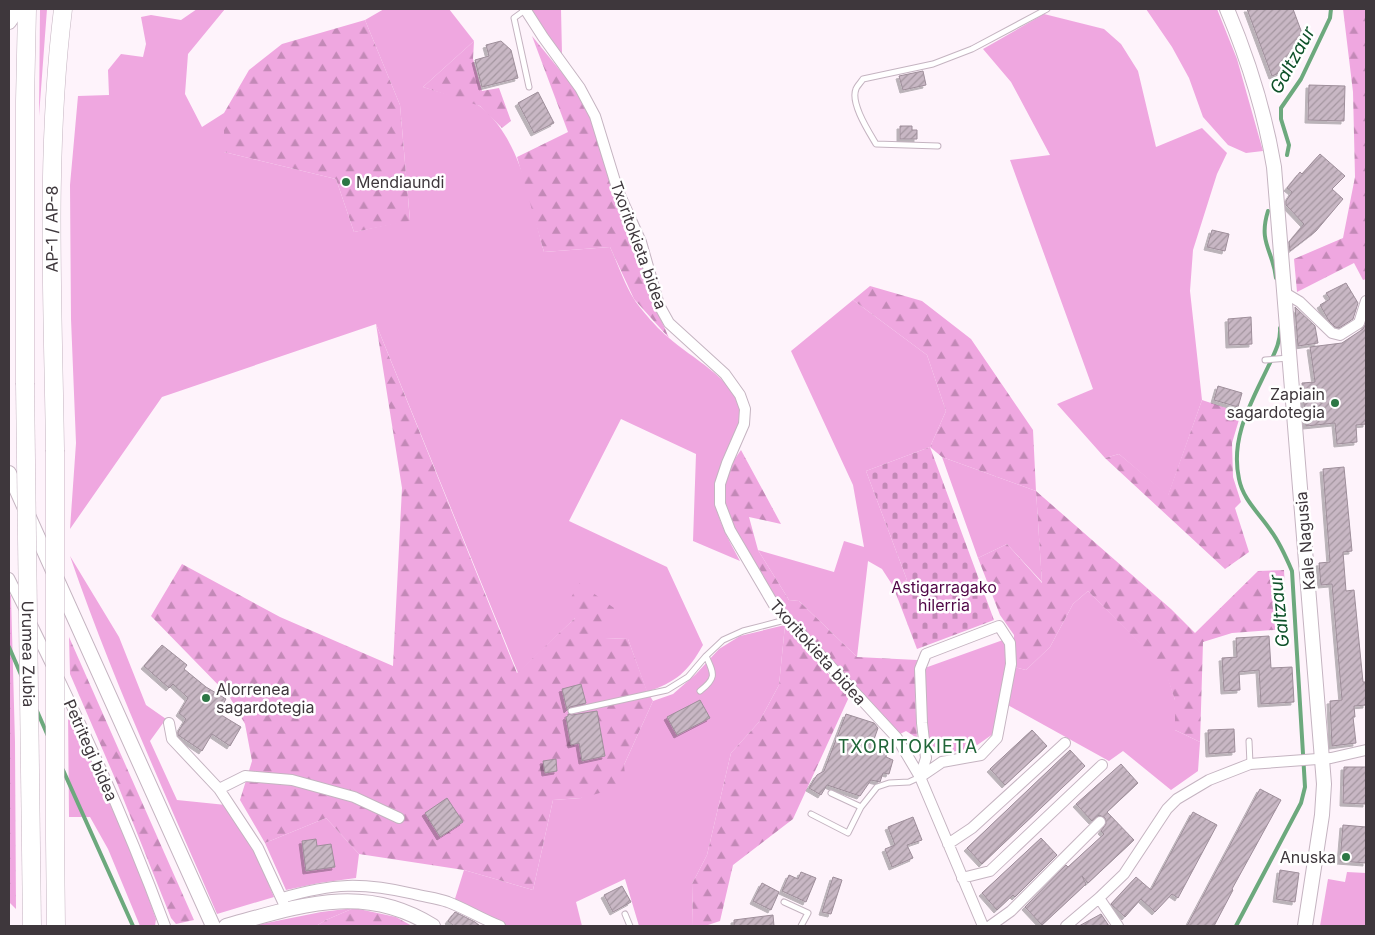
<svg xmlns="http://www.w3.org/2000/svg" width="1375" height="935" viewBox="0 0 1375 935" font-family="Inter,sans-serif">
<defs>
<pattern id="forest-firs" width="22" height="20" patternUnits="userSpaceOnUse" patternTransform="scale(1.25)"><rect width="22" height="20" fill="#efa7e0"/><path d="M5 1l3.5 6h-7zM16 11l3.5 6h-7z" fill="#c389b7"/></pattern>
<pattern id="cemetery-stones" width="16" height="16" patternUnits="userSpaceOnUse" patternTransform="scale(1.25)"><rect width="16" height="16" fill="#efa7e0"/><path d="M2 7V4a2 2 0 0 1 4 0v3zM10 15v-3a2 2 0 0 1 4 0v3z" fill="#c389b7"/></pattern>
<pattern id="building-hatch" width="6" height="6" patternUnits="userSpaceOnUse" patternTransform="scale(1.25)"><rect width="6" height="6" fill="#c8b7c4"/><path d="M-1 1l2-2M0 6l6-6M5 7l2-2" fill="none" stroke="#a496a0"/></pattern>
<filter id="shadow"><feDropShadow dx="-3" dy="3" stdDeviation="0" flood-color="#0004"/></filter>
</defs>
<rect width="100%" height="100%" fill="#fef3fb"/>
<path fill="#efa7e0" d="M40,9H47L39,116Z
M197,9H225L188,54L185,94L202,127L224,113V152L336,179L354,232L410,220L400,105L365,20L384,9H449L474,41L423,87C435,91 473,101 481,107C521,139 531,205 544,252L610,247C618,264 624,283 634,299C641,310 659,330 669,338C690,357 734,379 740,409C743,422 736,434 730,445C704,496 715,514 740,561L693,541L696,454L621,419L569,521L667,567L703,645C688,672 676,682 647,692L628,639L605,638L575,618L518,673L376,324L162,397L70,529L76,443L71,319L70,185L78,96L109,95L108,70L121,54L143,57L146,44L141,17L151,15L181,20Z
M530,9H561L562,54L549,39Z
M1146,9H1217L1237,59L1263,151L1246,153L1228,145L1203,117L1189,78L1172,47Z
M1044,14L1104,29L1121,44L1138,71L1156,147L1202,128L1227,153L1217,174L1193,250L1190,291L1202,400L1168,496L1119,454L1105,458L1057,404L1093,389L1010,160L1050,155L1011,82L983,49Z
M853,300L927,355L946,411L930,447L866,471L907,580L893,586L882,569L868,561L857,657L799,601L789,600L758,550L834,572L844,541L864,547L853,485L791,351Z
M942,457L1036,491L1042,582L1007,544L978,558Z
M70,556L119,637L146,705L166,719L150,741L177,800L226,805L256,853L274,897L217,914C166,795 112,679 70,556Z
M1088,591L1165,668L1175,700V730L1200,742L1198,771L1171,790L1123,751L1109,761L1006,704L1014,667L1026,670L1050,647L1073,604Z
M785,625L779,685L759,722L731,753L707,855L692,884L693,926H639L625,879L576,902L582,926H507L454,902L464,870L533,890L553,800L581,798L624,765L653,701L673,694L696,674L719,649L740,636Z
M1003,640L1007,652V665L993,734L973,748L946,753L927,743L922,669Z
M68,708L136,863L156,919L155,926H140L108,849L90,817H69Z
M326,818L359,854L356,878L319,883L286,890L265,843Z
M1347,872L1366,873V926H1320L1328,879L1345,882Z
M354,908L326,920L316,926H252L321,912Z"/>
<path fill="url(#forest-firs)" d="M1343,9H1366V279L1363,280L1354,263L1297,292L1294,259L1343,238L1355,177L1353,92Z
M365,20L400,105L410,221L354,232L336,179L224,152V113L249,70L282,44Z
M532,36L576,90L591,120L617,197L637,241L654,303L669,338L634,299L610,247L544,252L517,157L568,132Z
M474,41L473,59L482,91L499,88L511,121L502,128L480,106L423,87Z
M870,286L922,301L971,339L1033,430L1036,491L1171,609L1195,633L1258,571L1284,570L1287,629L1232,633L1203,642L1200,742L1175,730V700L1164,668L1088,591L1073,604L1050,647L1026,670L1014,667V635L1000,615L978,558L1007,544L1042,583L1036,491L942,457L930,447L946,411L927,355L853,300Z
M376,324L517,673L575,618L566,607L579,583L614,608L605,638L628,639L647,691L653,701L624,765L626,786L581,798L553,800L533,890L464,870L359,854L326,818L265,843L240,800L252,761L245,724L229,696L151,616L182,564L280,617L393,666L402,488Z
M1202,400L1241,413L1232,443L1233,477L1241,502L1235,508L1249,552L1225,569L1105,458L1119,454L1168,495Z
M741,450L781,524L749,517L758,550L789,600L799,601L857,657L917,660L915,693L917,738L906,731L898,735L775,602L734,530L724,503V484L732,463Z
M9,592L11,596L15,742L16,909L9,902Z
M785,625L849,697L793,819L733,865L720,921L705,926H693L692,884L707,855L731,753L759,722L779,685Z
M69,637L194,920L176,924L171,918L117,783L70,674Z
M354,908L396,917L412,926H316L326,920Z"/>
<path fill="url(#cemetery-stones)" d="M930,447L994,620L917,649L893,586L907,580L866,471Z"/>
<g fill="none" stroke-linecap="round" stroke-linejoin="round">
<path stroke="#6ca97d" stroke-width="4" d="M1287,155L1289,145L1281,119V108L1301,79L1330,18L1331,9
M1268,211C1258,243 1273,250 1276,278
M9,647L22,677
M37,711L48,736
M63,770L133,926
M1236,926L1301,803L1305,787L1292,571C1286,557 1280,543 1271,531C1260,514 1243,500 1239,479C1230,438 1251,403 1268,367C1274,354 1281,342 1280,328"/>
</g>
<path fill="url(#building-hatch)" stroke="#9e8e9a" filter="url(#shadow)" d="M1247,9H1293L1306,44L1293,49L1299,65L1272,76Z
M501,41L511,50L518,78L482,87L475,60L489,56L486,45Z
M923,71L926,85L903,90L899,76Z
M1309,85L1345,86L1344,121L1308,120Z
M538,92L554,123L534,133L518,103Z
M900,126H912V130H917V139H900Z
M1320,154L1345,176L1332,189L1343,199L1316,231L1290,251L1289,242L1304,224L1286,205V201L1292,192L1287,188L1300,172L1302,174Z
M1212,230L1229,234L1225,251L1207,247Z
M1346,283L1358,303L1353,319L1339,328L1335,327L1329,321L1320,305L1330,299L1326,293Z
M1295,307L1315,326L1318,343L1298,346Z
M1251,317L1252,344L1229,345L1228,319Z
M1366,323V424L1356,425L1357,442L1337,444L1335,423L1306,426L1302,383L1315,382L1310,347L1342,343L1363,329Z
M1218,386L1242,393L1238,407L1214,400Z
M1344,467L1352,551L1343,552L1346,591L1354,590L1363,682H1366V705L1354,706L1355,717H1353L1356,743L1332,746L1330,701L1342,700L1332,584L1321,585L1319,563L1330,562L1323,469Z
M1269,636L1271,668L1292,667L1294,702L1261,704L1259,670L1239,672L1240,690L1224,691L1222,658L1237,657L1236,638Z
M162,645L187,665L184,669L206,687L226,699L218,713L241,727L230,746L212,734L202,751L178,735V732L186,719L179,713L188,698L173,684L169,688L144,666Z
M581,684L586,703L570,707L567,710L562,689Z
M700,700L710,718L677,735L667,717Z
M597,711L605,756L582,761L579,743L571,745L566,717L568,716V714L572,715Z
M846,714L874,723L878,728L872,745L888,751L886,757L893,760L889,774L883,773L880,782L871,780L860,796L827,785L821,795L809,788L817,775L824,771Z
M1234,729L1235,752L1209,754L1208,730Z
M1032,730L1047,746L1005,785L990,769Z
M1070,750L1085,766L982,864L967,848Z
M556,759L557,771L545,773L543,761Z
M1121,764L1138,783L1107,812L1134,840L1088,883L1082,876L1086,884L1042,925L1025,907L1066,865L1068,867L1104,834L1101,831L1106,824L1105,818L1099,815L1092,821L1076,804Z
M1344,767H1366V804L1343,803Z
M1260,789L1281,800L1232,889L1233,890L1214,926H1187Z
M447,798L463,822L440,837L425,813Z
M1193,812L1217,825L1178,898L1172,894L1155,912L1141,899L1125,917L1111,904L1136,877L1151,890Z
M913,817L922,840L907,845L913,858L892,867L885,849L895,845L888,827Z
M1343,825L1366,827V863L1340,861Z
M1041,838L1057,855L1015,897L1013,895L997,910L982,893Z
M316,839L317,846L331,844L335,867L306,871L302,841Z
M1280,870L1299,873L1295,902L1276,899Z
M801,872L816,878L806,902L782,891L789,875L798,879Z
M833,877L842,880L831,914L822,912Z
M762,883L779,892L771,910L753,901Z
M622,886L631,902L613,912L604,895Z
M455,912L475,922L480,926H454L448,921Z
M1101,914L1109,926H1079Z
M773,915L774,926H734V920Z"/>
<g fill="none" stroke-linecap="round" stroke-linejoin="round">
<defs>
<path id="lane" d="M525,10L514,18L529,87
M938,146L876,144C869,132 850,103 856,89C857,86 861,82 863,79L933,64L972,49L1047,9
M1265,360L1289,358
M700,691C717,678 714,674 706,656
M571,711L667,690L688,677L706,656L723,640L743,631L785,620
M1249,741L1250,764
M831,793L861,807L877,787L889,783L909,782L920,777
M811,814L848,833L861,807
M784,902L808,913L801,926
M625,914L630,926"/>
<path id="street" d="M525,9L543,37L580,88L595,116L618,191L641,242L659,305L669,323L725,374L740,395L745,409L744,424L727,463L720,484V504L730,530L774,605L897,738L920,777L983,926
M1285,293L1300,302L1332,333L1340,335L1359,323L1366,301
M9,578L25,610
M31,623L52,666
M999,626L1010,643L1011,664L997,738L981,755L942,762L920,777L926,758L922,723L920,669L926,654Z
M59,679C98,760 134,842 165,926
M169,723L172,739L219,789L258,848L283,902
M219,789L245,776L292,780L354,797L399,818
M948,844L972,828L1065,743
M962,878L990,871L1102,765
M282,898C333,883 362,882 414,894C425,897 437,898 448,902C466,909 482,919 500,926
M1099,898L1118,926
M990,926L1011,911L1100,822
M1066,926L1099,898L1124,874L1167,809L1177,799L1209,780L1250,764L1331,758L1366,750"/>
<path id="secondary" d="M1227,9C1248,59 1265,113 1274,167L1324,784L1322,815L1305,926
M9,22L18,9
M9,473L213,926
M226,926C299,906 363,882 433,926"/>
<g id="highway">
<path d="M25,383V101L27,9"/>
<path id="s1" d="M55,450C53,303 45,155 63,9"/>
</g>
</defs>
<use href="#lane" stroke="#c5b4c1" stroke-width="7"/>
<use href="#street" stroke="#c5b4c1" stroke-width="12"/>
<use href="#secondary" stroke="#c5b4c1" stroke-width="16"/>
<use href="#highway" stroke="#c5b4c1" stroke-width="19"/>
<use href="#lane" stroke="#fff" stroke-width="5"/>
<use href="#street" stroke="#fff" stroke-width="10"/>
<use href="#secondary" stroke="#fff" stroke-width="14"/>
<use href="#highway" stroke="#fff" stroke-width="18"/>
<defs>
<g id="highway-bridge">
<path id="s2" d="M25,383L32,926"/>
<path d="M55,450V839L56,926"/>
</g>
</defs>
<use href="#highway-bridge" stroke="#c5b4c1" stroke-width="19" stroke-linecap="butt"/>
<use href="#highway-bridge" stroke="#fff" stroke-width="18"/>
</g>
<g fill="#2c7745" stroke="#fff" stroke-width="2">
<circle cx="346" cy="182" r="5"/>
<circle cx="1335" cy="403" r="5"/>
<circle cx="206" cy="698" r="5"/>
<circle cx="1346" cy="857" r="5"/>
</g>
<g text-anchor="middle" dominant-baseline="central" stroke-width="5" stroke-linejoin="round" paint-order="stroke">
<g font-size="16" fill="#3e373c" stroke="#fff" text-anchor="start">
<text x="356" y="182">Mendiaundi</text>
<text x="1325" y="394" text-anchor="end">Zapiain<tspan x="1325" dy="18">sagardotegia</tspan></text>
<text x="216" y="689">Alorrenea<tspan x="216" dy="18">sagardotegia</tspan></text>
<text x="1336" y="857" text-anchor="end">Anuska</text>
</g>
<g font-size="16" fill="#3e373c" stroke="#fff">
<text stroke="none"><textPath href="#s1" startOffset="221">AP-1 / AP-8</textPath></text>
<text transform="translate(639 245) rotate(70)">Txoritokieta bidea</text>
<text transform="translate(1305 541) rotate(-95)">Kale Nagusia</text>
<text transform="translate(818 652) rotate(48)">Txoritokieta bidea</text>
<text stroke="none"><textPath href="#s2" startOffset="271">Urumea Zubia</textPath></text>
<text transform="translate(91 750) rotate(66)">Petritegi bidea</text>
</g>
<g font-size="16" fill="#500747" stroke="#fff">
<text x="944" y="587">Astigarragako<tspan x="944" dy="18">hilerria</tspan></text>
</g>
<g font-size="18" font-style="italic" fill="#0d5129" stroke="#fff">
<text transform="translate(1292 60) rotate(-61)">Galtzaur</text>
<text transform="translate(1279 611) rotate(-96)">Galtzaur</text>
</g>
<g font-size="18" letter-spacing="1" fill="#206538" stroke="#fff">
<text x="908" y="746">TXORITOKIETA</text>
</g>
</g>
<rect width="1375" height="935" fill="none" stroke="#3e373c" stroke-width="20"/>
</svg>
